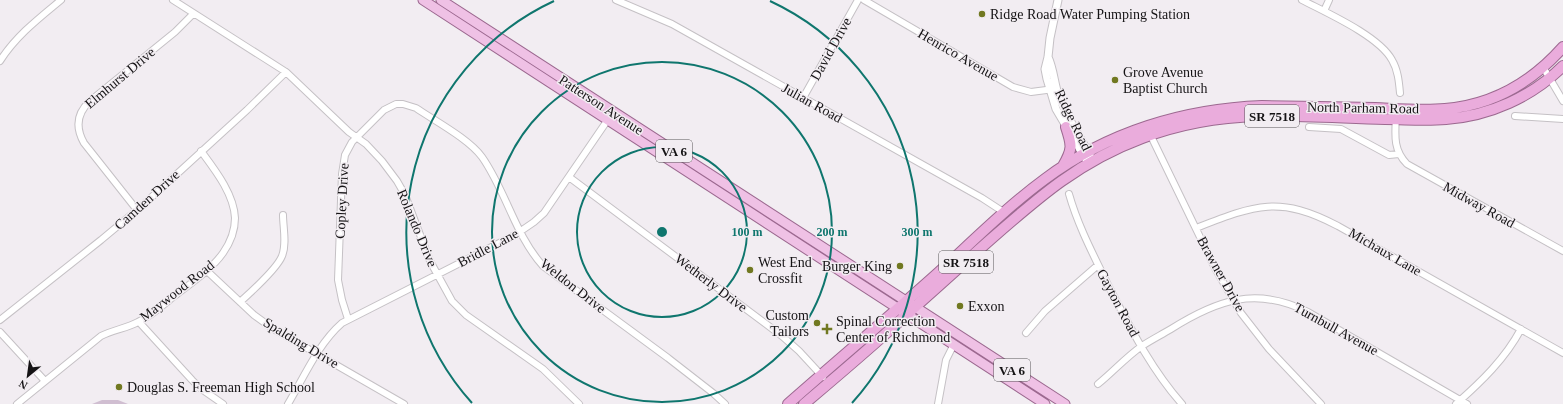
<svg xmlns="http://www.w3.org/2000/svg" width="1563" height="404" viewBox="0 0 1563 404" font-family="Georgia,serif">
<rect width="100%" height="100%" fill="#f2edf2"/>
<path fill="#d0bed1" d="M102,400H118L128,404H92Z"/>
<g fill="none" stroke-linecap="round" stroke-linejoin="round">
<defs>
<path id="minor" d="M173,0L286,72L349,132L366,144L382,161L397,181L405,195L430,261L452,301L466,315L543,369L579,404
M616,0L672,24L982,198L1005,213
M864,0L1013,87L1031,92L1054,89
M1302,0C1327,13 1379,36 1392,60C1398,70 1399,82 1400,93
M1324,11L1329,0
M0,61C16,36 38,19 61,0
M1543,67L1563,101
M803,98L858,0
M1396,116C1395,135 1393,150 1407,164L1563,251
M1515,116L1563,119
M1309,127L1341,129L1389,155L1399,154
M1149,132L1215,268L1241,313L1269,349L1321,404
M569,177L782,336L799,351L823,377
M1069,194C1078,226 1094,256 1109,287C1130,327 1151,369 1182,404
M137,210L84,143C75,127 77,113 90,101L175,32L193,14
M1196,228C1255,205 1279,195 1338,226L1563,353
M206,270L254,315L272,328L404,404
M240,302C251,292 277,269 282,256C287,244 283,227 283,215
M348,319L342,300L338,280L342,174L345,155L352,142L384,110L396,104H403L416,108C435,121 469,139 482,157C506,191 515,235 543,266L668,358L713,393L725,404
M0,320L101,240L143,205L247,110L286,72
M139,322L192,380L200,388L223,404
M0,332L45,381
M1026,333L1045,311L1098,265
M1098,384C1113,372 1126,357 1142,346C1151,340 1161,335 1171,329C1217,300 1256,286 1308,312L1467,404
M17,404L101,336C113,330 127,328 138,322C151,316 162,306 173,297C190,284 211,270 223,253C230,243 235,231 235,218C234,194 215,170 201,151
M288,404C304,377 318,344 342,323L515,235L534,222L544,213L609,118
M938,404L946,360L954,344
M1456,404C1481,382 1505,359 1521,329"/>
<path id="tertiary" d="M1058,0L1050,38L1048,57L1045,69L1047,79L1056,109L1085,158
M1048,57C1054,70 1054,84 1059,97C1067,117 1079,136 1090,155"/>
<path id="primary" d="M423,0L1045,404
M441,0L1065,404"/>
<path id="trunk" d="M1063,166C1073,149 1072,145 1066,127
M788,404C838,360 889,317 938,273C973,241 1007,207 1045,179C1108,132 1184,109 1262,106C1300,107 1337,107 1375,108C1398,109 1422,111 1445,109C1492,105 1532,82 1563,47
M804,404C842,372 880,340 916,306C941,284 966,261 991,239C1040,196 1080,161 1142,138C1179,124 1219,117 1258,116C1300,115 1343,118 1385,119C1405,119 1425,121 1446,119C1489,116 1532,97 1563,66"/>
</defs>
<use href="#minor" stroke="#c5c1c5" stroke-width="8"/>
<use href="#tertiary" stroke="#c5c1c5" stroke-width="9"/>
<use href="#primary" stroke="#9c6990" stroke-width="11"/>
<use href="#trunk" stroke="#9c6990" stroke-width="12"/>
<use href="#minor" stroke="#fff" stroke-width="6"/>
<use href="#tertiary" stroke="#fff" stroke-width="7"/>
<use href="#primary" stroke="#efc1e5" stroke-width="9"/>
<use href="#trunk" stroke="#eaacdc" stroke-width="10"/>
</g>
<g fill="none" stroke="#0f766e" stroke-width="2">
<circle cx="662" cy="232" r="85"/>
<circle cx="662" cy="232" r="170"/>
<path d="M472 403A255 255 0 0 1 554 1M770 1A255 255 0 0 1 852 403"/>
</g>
<g fill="#717821" stroke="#f2edf2" stroke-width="1.5">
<circle cx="982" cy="14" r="4"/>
<circle cx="1115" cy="80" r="4"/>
<circle cx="900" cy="266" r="4"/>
<circle cx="750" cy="270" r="4"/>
<circle cx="960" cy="306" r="4"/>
<circle cx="817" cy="323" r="4"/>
<path d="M825 323h4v4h4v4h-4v4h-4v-4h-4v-4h4z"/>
<circle cx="119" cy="387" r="4"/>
</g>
<g text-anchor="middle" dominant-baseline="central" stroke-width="3" stroke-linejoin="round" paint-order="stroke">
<g fill="#f2edf2" stroke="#575457" stroke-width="1">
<rect x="1245" y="105" width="54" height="22" rx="3"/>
<rect x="656" y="140" width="36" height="22" rx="3"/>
<rect x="939" y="251" width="54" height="22" rx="3"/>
<rect x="994" y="359" width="36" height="22" rx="3"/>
</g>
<g font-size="13" font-weight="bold" fill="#151315">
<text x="1272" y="116">SR 7518</text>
<text x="674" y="151">VA 6</text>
<text x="966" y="262">SR 7518</text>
<text x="1012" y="370">VA 6</text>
</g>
<g font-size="14" fill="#151315" stroke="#f2edf2" text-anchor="start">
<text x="990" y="14">Ridge Road Water Pumping Station</text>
<text x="1123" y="72">Grove Avenue<tspan x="1123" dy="16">Baptist Church</tspan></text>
<text x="758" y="262">West End<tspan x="758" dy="16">Crossfit</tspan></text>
<text x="892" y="266" text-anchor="end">Burger King</text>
<text x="968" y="306">Exxon</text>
<text x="809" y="315" text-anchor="end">Custom<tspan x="809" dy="16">Tailors</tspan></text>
<text x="836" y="321">Spinal Correction<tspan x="836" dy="16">Center of Richmond</tspan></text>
<text x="127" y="387">Douglas S. Freeman High School</text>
</g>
<g font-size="14" fill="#151315" stroke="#f2edf2">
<text transform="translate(831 49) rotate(-61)">David Drive</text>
<text transform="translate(958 55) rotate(30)">Henrico Avenue</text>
<text transform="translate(120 78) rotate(-40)">Elmhurst Drive</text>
<text transform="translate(812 103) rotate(29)">Julian Road</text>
<text transform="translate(601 105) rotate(33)">Patterson Avenue</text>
<text transform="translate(1363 108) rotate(1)">North Parham Road</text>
<text transform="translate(1073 120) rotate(64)">Ridge Road</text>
<text transform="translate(147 200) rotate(-42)">Camden Drive</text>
<text transform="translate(342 201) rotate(-87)">Copley Drive</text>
<text transform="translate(1479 205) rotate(29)">Midway Road</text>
<text transform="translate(417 228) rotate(67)">Rolando Drive</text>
<text transform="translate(488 248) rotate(-28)">Bridle Lane</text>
<text transform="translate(1385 252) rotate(30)">Michaux Lane</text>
<text transform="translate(1221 274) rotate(61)">Brawner Drive</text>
<text transform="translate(711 283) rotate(37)">Wetherly Drive</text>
<text transform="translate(573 286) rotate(38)">Weldon Drive</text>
<text transform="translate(177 291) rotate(-38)">Maywood Road</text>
<text transform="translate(1118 303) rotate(62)">Gayton Road</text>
<text transform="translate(1336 329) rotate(29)">Turnbull Avenue</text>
<text transform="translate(301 343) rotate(31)">Spalding Drive</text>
</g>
</g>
<circle cx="662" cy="232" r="6" fill="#0f766e" stroke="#f2edf2" stroke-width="2"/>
<g font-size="12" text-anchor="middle" font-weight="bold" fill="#0f766e" stroke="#f2edf2" stroke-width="3" stroke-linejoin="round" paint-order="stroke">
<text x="747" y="236">100 m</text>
<text x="832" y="236">200 m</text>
<text x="917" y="236">300 m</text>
</g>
<g transform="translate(28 376) rotate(209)" stroke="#f2edf2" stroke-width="3" paint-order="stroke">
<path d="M0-3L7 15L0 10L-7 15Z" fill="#151315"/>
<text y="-6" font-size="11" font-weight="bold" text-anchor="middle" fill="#151315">N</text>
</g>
</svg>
